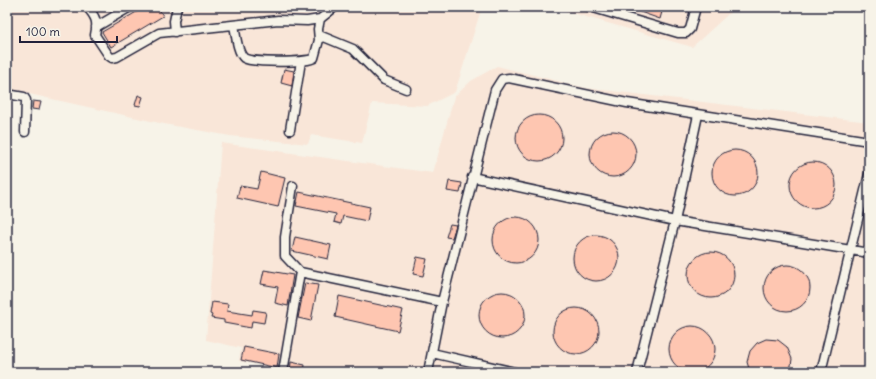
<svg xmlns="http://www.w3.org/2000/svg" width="876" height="379" viewBox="0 0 876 379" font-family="Delius,sans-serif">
<rect width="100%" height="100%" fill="#f7f3e8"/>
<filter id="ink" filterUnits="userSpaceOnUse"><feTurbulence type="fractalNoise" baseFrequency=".025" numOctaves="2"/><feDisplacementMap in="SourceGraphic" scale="8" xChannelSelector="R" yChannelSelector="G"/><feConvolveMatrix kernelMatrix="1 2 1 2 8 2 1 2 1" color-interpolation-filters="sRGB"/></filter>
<g filter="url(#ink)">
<path fill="#f9e6d8" d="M7,7H482L455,92L427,106L372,103L362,143L311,135L308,144L230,136L164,124L7,89Z
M551,7H736L692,47Z
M497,66L586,88L869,122V372H287V370L239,361L241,348L206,340L221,143L433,173L454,97L471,81Z"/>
<path fill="#fec6b1" stroke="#22223b" d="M145,7H158L163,16L111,47L102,32Z
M626,7H658L663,8L660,19Z
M284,69L294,71L292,86L281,83Z
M138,95L143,97L140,106L135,105Z
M33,101L41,102L39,110L32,109Z
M516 138a23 23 0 1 1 46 0a23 23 0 1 1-46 0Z
M590 154a23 23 0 1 1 46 0a23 23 0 1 1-46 0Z
M712 173a23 23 0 1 1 46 0a23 23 0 1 1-46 0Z
M790 185a23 23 0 1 1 46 0a23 23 0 1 1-46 0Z
M261,172L285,178L278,207L237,198L240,186L257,189Z
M449,181L462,183L460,193L447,191Z
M299,192L370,207L367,221L343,216L341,224L334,222L336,214L296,206Z
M493 240a23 23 0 1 1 46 0a23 23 0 1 1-46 0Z
M450,224L456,225L452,238L446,237Z
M573 258a23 23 0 1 1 46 0a23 23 0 1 1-46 0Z
M295,237L331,245L328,259L292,251Z
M688 275a23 23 0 1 1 46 0a23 23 0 1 1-46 0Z
M417,257L427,259L423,276L413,274Z
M764 288a23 23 0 1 1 46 0a23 23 0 1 1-46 0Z
M264,270L293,275L288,306L275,303L278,287L261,284Z
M305,283L318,285L311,321L298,318Z
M479 315a23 23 0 1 1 46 0a23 23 0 1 1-46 0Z
M339,296L403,310L398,331L335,317Z
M212,302L228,304L227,311L252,315L253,310L266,312L264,323L252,321L251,328L224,323V320L211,318L212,315L210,314Z
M553 331a23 23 0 1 1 46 0a23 23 0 1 1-46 0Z
M669 349a23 23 0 1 1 46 0a23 23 0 1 1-46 0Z
M766,339L778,340L787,347L792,359L790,372H750L747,362L750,351L757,343Z
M244,347L279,354L277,368L241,360Z
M291,362L305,365L304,372H290Z"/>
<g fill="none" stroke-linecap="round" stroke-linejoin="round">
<defs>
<path id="minor" d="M87,7C96,17 98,22 95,35L109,56L112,58L117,57L159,33L278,20L307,21L320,19
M590,7L678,33H686L690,29L696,7
M234,25C236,34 237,52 244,58C251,63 307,63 314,58L319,40L318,29L320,19L335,7
M96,27L130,7
M175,32L174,21L177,7
M319,35L353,49L384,80L406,89
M7,94L24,97L26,100L25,132
M290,130L301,61
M472,177L675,221L869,253
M300,272L442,302
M432,353L515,372
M283,372L300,272L285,256V237L293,186
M428,372L442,302L495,90L502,79L509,78L627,103L869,141
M637,372L675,221L698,115
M821,372L869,174"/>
</defs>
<use href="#minor" stroke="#22223b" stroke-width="11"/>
<use href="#minor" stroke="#f7f3e8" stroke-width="8"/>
</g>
</g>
<rect width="876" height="379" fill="none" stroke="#f7f3e8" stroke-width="24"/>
<rect x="12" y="12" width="852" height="355" fill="none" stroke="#22223b" stroke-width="1.5" filter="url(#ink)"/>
<path d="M20 36v6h97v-6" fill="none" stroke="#22223b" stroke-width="2"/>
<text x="26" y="36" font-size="12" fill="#22223b" stroke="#f7f3e8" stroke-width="3" paint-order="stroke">100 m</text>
</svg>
